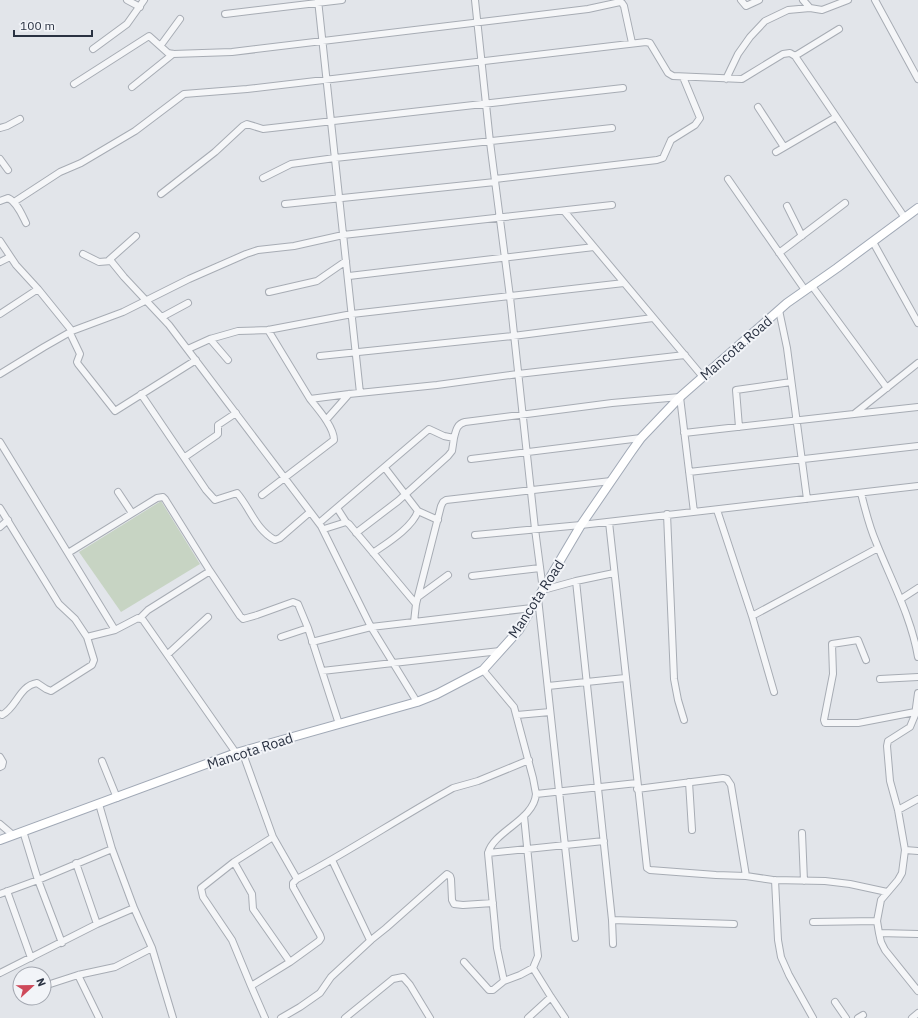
<svg xmlns="http://www.w3.org/2000/svg" width="918" height="1018" viewBox="0 0 918 1018" font-family="'IBM Plex Sans',sans-serif">
<rect width="100%" height="100%" fill="#e2e5ea"/>
<path fill="#c7d4c3" d="M161,501L200,564L121,612L79,552Z"/>
<g fill="none" stroke-linecap="round" stroke-linejoin="round">
<defs>
<path id="minor" d="M127,0L140,7
M318,0L360,393
M475,0L490,142L510,297L535,529L543,590L576,581L614,573
M741,0L746,6L759,0
M803,0L810,8
M875,0L918,79
M225,14L342,0
M161,45L180,19
M93,49L127,24L144,0
M795,56L839,29
M726,79L738,54L750,37L765,21L788,10L810,8L822,10L848,0
M74,84L149,36L168,53L173,54L232,52L588,9L620,2L622,3L624,6L632,43
M132,87L173,54
M758,107L784,147
M0,128L7,126L20,119
M776,152L836,117
M0,159L8,170
M263,178L291,164L335,158L612,128
M495,179L657,160L663,158L671,140L695,125L700,118L683,77
M728,179L805,290
M161,194L215,152L243,126L247,124L263,129L623,88
M0,201L8,198C17,202 22,215 26,223
M14,202L60,172L81,163L135,131L184,94L247,89L646,42L650,43L668,73L673,76L742,79L783,54L790,53L795,56L905,218
M285,204L495,182
M787,206L802,236
M564,211L703,377
M0,241L16,265L38,289L72,331L123,312L189,279L246,254L258,250L294,246L343,235L612,205
M873,242L918,323
M779,253L845,203
M83,254L99,262L111,261L124,277L169,325L321,526L371,627L417,702
M109,260L136,236
M0,262L10,257
M349,276L594,247
M812,286L887,388
M269,292L317,281L346,261
M779,310L787,348L807,499
M0,314L38,289
M162,317L188,303
M268,330L310,399L349,394L437,385L518,374L685,355
M70,333L80,354L77,362L78,364L115,411L196,360
M210,339L228,360
M188,349L210,339L238,331L268,330L352,314L624,283
M320,356L513,336L653,318
M0,374L44,347L72,331
M141,394L206,490L215,500L237,493C250,508 256,530 275,540L280,538L310,512
M854,414L918,407
M326,420L349,394
M739,427L736,390L791,382
M684,433L854,414L918,363
M0,442L115,630
M185,457L217,435L218,434V425L236,413
M471,459L641,438
M689,472L918,446
M118,492L132,513
M861,493C865,509 869,526 876,542C891,580 911,616 918,657
M262,495L334,440C334,427 318,409 310,399
M0,508L59,604L75,619L87,637L115,630L138,618L143,620L236,753
M337,508L346,522
M717,510L752,616L774,692
M418,511L438,520
M667,514L674,679L678,700L684,720
M609,522L647,868L650,870L716,875L746,876L773,880L825,881L850,884L887,892
M319,523L429,429L444,436L454,438C456,430 457,424 465,422L612,403L680,397L694,512
M0,527L8,520
M324,529L343,523L346,522L349,524L416,604
M356,533L398,501L448,456L452,451L454,438
M475,535L581,525L918,486
M68,553L157,498L163,497L165,499L210,571L148,610L140,618
M373,553C387,543 412,528 418,511L385,468
M210,571L240,616L243,619L257,615L293,602L298,604L308,628L339,724
M472,576L540,568
M576,581L612,920L734,924
M418,597L448,575
M538,598L575,938
M901,599L918,588
M752,616L878,548
M414,622L532,608
M281,637L308,628
M312,642L371,627L414,622L416,604L441,506L443,502L446,500L611,481
M168,654L208,617
M866,660L858,640L832,644L833,674L824,720L825,723H858L915,712
M483,670L514,707L533,778L536,794L637,783
M322,671L500,651
M880,679L918,677
M548,686L625,678
M918,693L915,715L910,727L888,741L887,746L890,781L898,810L905,850L902,873L898,880L881,900L877,921L879,933L881,942L885,950L918,991
M0,714L2,715C17,707 19,686 37,683L46,689L51,691L92,665L94,660L87,637
M517,715L550,712
M242,751L273,837L297,879
M0,757L3,762L2,766L0,767
M102,761L117,798
M689,782L692,830
M637,789L723,778L727,779L731,785L746,876
M99,804L112,849L134,908L152,948L173,1018
M898,810L918,799
M524,816L537,947L538,956L533,968L551,997L565,1018
M0,824L13,835
M23,831L38,880L62,943
M802,833L804,881
M905,850L918,851
M488,853L604,841
M332,860L369,938L371,940L386,928L447,874L450,876L451,879L452,900L454,904L463,905L493,903
M234,862L252,894L253,909L290,962
M76,863L97,924
M775,880L778,940L781,957L789,975L813,1018
M7,891L31,958
M0,894L38,880L112,849
M612,920L613,944
M813,922L877,921
M879,933L918,934
M464,962L489,990H493L504,981
M533,968L520,975L504,981L497,948L488,853C494,831 534,820 536,794
M0,973L97,924L134,908
M78,975L99,1018
M44,986L78,975L115,967L152,948
M251,986L232,940L203,897L201,888L234,862L273,837
M835,1002L846,1018
M265,1018L251,986L290,962L319,941L321,938L320,935L293,887V883L297,879C348,852 396,820 446,792L453,788L478,781L529,760
M281,1018L300,1007L320,993L331,977L371,940
M345,1018L393,979L403,977L410,985L430,1018
M528,1018L551,997
M858,1018L863,1015
M912,1018L918,1013"/>
<path id="major" d="M0,840L236,753L417,702L437,694L483,670L519,630L581,525L631,452L641,438L680,397L787,303L837,268L918,208"/>
</defs>
<use href="#minor" stroke="#a7acb4" stroke-width="8"/>
<use href="#major" stroke="#a1a9b6" stroke-width="10"/>
<use href="#minor" stroke="#f5f6f8" stroke-width="6"/>
<use href="#major" stroke="#fff" stroke-width="8"/>
</g>
<g text-anchor="middle" dominant-baseline="central" stroke-width="4" stroke-linejoin="round" paint-order="stroke">
<g font-size="14" fill="#2a3242" stroke="#f2f4f8">
<text transform="translate(736 348) rotate(-41)">Mancota Road</text>
<text transform="translate(536 599) rotate(-57)">Mancota Road</text>
<text transform="translate(250 751) rotate(-18)">Mancota Road</text>
</g>
</g>
<g transform="translate(32 986) rotate(68)"><circle r="19" fill="#f2f4f8" stroke="#a2a6af"/>
<path d="M0-3L7 15L0 10L-7 15Z" fill="#ce495a"/>
<text y="-6" font-size="11" font-weight="bold" text-anchor="middle" fill="#2a3242">N</text>
</g>
<path d="M14 30v6h78v-6" fill="none" stroke="#2a3242" stroke-width="2"/>
<text x="20" y="30" font-size="12" fill="#2a3242" stroke="#f2f4f8" stroke-width="3" paint-order="stroke">100 m</text>
</svg>
